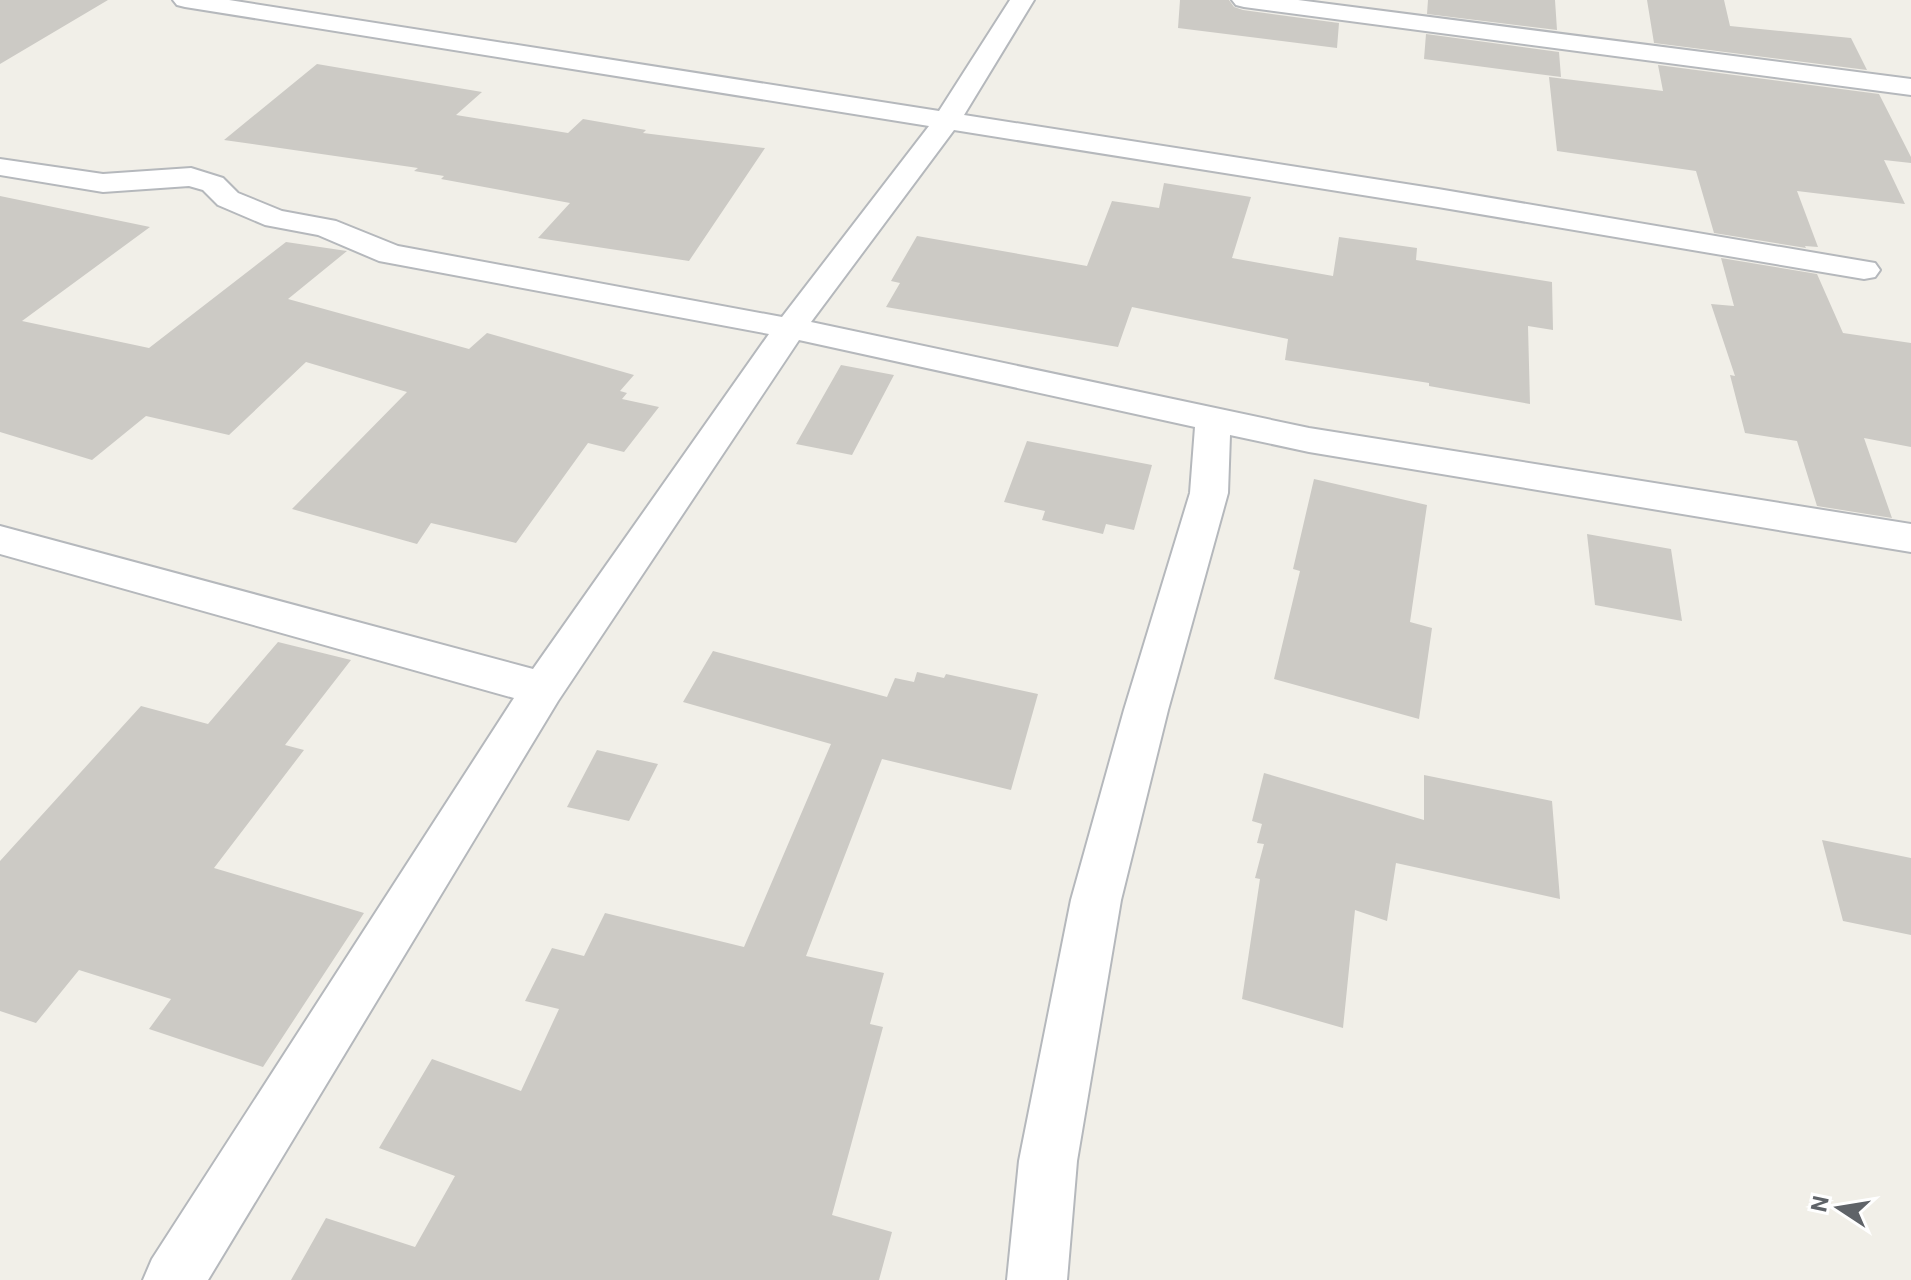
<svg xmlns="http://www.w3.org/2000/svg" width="1911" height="1280" viewBox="0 0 1911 1280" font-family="Roboto,sans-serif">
<rect width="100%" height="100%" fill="#f1efe8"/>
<path fill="#cccac5" d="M0,0H108L0,64Z
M1180,0H1229L1234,7L1243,10L1339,23L1337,48L1178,28Z
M1428,0H1555L1557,30L1427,14Z
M1647,0H1724L1730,26L1851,38L1867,70L1654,43Z
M1426,34L1559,52L1561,77L1424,59Z
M317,64L482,92L456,115L568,133L583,119L646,130L643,133L765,148L689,261L538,238L570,203L441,179L444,176L414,171L418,168L224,140Z
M1658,65L1879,94L1911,157V163L1884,160L1905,204L1797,191L1818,247L1805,246L1806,248L1714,233L1696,171L1557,151L1549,77L1663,91Z
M1164,183L1251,197L1232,258L1333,276L1339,237L1417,248L1416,260L1552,282L1553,330L1528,326L1530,404L1429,386V383L1285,360L1288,339L1132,307L1118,347L886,307L900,283L891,281L917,236L1087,266L1112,201L1159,208Z
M0,196L150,227L22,321L149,348L286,242L347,251L288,299L469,349L487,333L634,375L620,391L627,393L622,399L659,407L624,452L588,443L516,543L431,523L417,544L292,509L407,392L306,362L229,435L146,416L92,460L0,432Z
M1721,258L1817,274L1843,333L1911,343V447L1864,438L1892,518L1817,506L1797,441L1745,433L1730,375L1735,376L1711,304L1734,306Z
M841,365L894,375L852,455L796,444Z
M1027,441L1152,465L1134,530L1106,524L1103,534L1042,520L1045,511L1004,502Z
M1314,479L1427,505L1410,622L1432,628L1419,719L1274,679L1300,571L1293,569Z
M1587,534L1671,549L1682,621L1595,605Z
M278,642L351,660L285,745L304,750L214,868L364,913L263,1067L149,1029L171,999L79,970L36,1023L0,1011V861L141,706L208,724Z
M713,651L887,697L895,678L914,682L917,672L944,678L946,674L1038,694L1011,790L882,759L806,956L884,973L870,1024L883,1027L832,1215L892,1232L879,1280H291L326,1218L415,1247L455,1176L379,1148L432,1059L521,1091L559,1009L525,1001L552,948L584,956L605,913L744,947L831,744L683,702Z
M597,750L658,764L629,821L567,807Z
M1264,773L1424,820V775L1552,801L1560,899L1396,863L1387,921L1355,910L1343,1028L1242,999L1260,879L1255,878L1264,844L1257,843L1262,824L1252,821Z
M1822,840L1911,858V935L1843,921Z"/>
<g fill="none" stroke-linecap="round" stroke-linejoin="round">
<defs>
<path id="minor" d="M173,0H229L939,111L1010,0H1034L964,115L1438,189L1875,263L1880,270L1875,277L1864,279L1438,207L954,130L811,322L1309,428L1911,524V552L1309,452L1230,435L1228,493L1168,710L1121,900L1077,1161L1067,1280H1007L1019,1161L1071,900L1124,710L1190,493L1195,427L799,340L558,701L208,1280H143L152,1259L514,698L0,554V526L533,669L769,334L379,261L318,235L265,225L218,205L203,190L189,186L103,192L0,175V159L103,174L191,168L223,178L238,193L282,211L336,221L398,246L782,317L929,126L185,7L177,5Z
M1232,0H1298L1911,79V95L1244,7L1236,5Z"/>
</defs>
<use href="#minor" stroke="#b5b8bc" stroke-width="4"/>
<use href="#minor" fill="#fff" fill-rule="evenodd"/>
</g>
<g transform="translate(1839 1208) rotate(282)" stroke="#ffffff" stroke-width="6" paint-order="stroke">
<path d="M0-6L14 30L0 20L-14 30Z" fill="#5f6368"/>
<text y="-12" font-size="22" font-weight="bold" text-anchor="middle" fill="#5f6368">N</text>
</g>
</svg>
